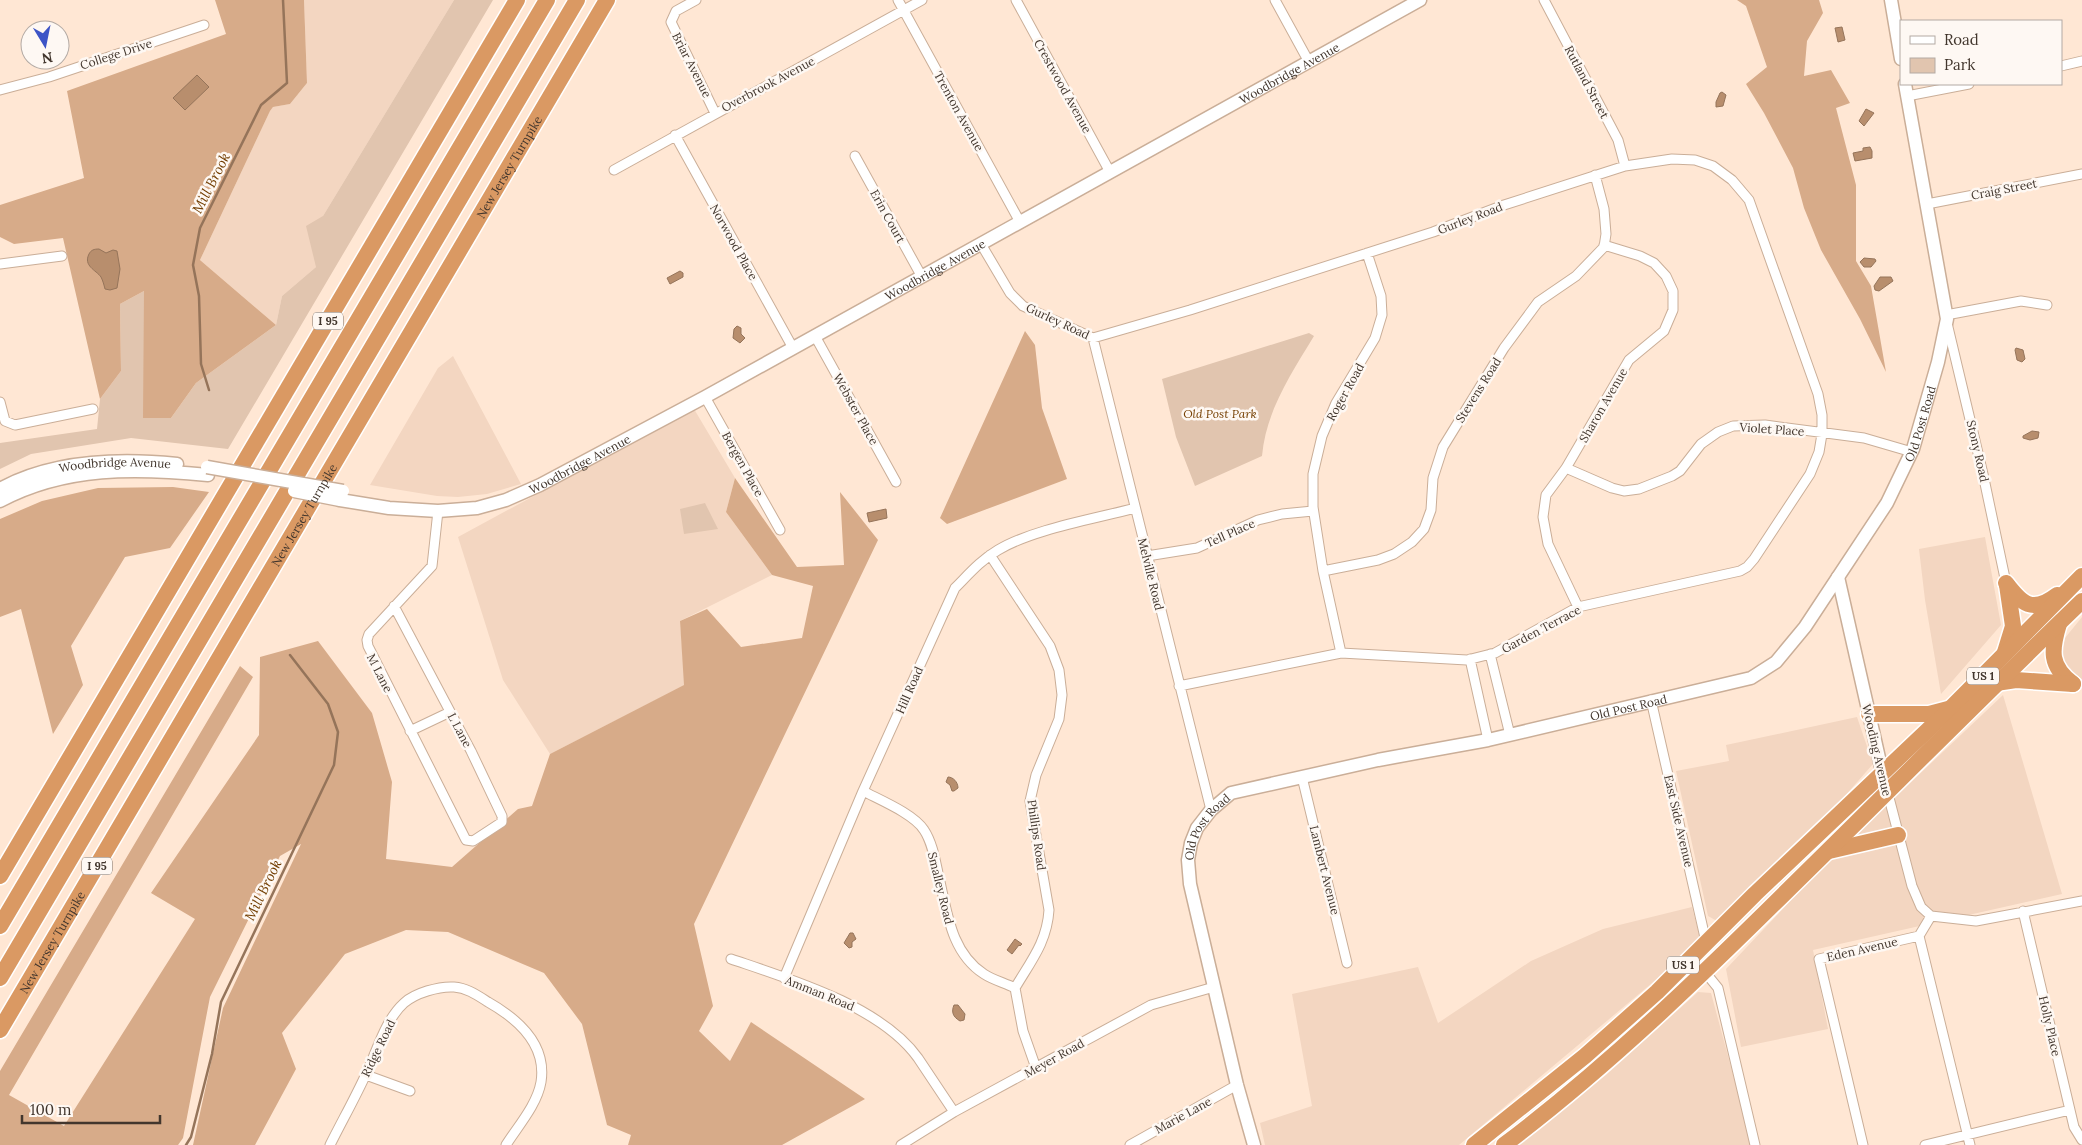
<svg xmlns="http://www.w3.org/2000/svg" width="2082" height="1145" viewBox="0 0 2082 1145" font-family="Lora,serif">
<rect width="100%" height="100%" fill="#ffe7d4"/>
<path fill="#f3d6c1" d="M304,0H454L323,216L316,267L282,296L276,325L200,260L270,111L273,107L290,104L307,83Z
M453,356L521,484L487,494L458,497L437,496L370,485L438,368Z
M694,409L735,478L726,512L772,575L680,621L685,685L550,754L503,680L458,537Z
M1985,537L2001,625L1941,694L1925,600L1919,549Z
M2082,617V679L2073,676L2064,666L2061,655L2065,638Z
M2003,695L2062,894L1813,950L1828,1029L1741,1047L1726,969L1833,856Z
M1857,717L1873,764L1844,797L1717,921L1708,916L1676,771L1729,761L1726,745Z
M1692,907L1701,942L1459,1145H1265L1260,1123L1312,1106L1292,994L1418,967L1438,1023L1531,961L1603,929Z
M1698,992L1711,993L1752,1145H1518L1606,1075Z"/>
<path fill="#e1c5af" d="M454,0H493L228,449L131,438L31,454L0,469V443L97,429L100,399L121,371L120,304L144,291V418H171L196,383L276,325L282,296L316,267L306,226L323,216Z
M1309,333L1314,336C1291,374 1266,411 1262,456L1195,486L1176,437L1162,379Z
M705,503L718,529L684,534L680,509Z"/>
<path fill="#d7ab89" d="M215,0H304L307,83L290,104L273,107L270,111L200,260L276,325L196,383L171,418H143L144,291L120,304L121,371L100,399L63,238L14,244L0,237V205L84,178L67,91L226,34Z
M1737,0H1819L1823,13L1807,41L1804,76L1831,70L1850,103L1836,108L1856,185V261L1871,286L1886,372L1860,319L1821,250L1804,208L1793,168L1764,113L1746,84L1767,67L1746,6Z
M1025,331L1035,345L1042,408L1067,479L947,524L940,518Z
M735,478L797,567L844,565L840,492L878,540L694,924L713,1006L699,1031L730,1061L751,1022L865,1099L782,1145H628L631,1135L607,1125L582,1024L544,973L448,932L406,930L345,954L282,1033L296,1069L255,1145H193L223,1008L301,844L280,856L210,997L183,1138L178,1145H0V1071L240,666L253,677L9,1095L64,1126L195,919L151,893L259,735L260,657L318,641L372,713L392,782L386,859L452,867L518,809L532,806L550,754L684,685L680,621L707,609L741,647L802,638L813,586L772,575L726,512Z
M173,487L209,492L170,548L125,557L71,646L83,685L53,734L21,609L0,617V519L42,501L98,488Z"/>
<path fill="#b88e6d" stroke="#95745a" d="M1842,27L1845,40L1838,42L1835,28Z
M197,75L209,87L185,110L173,98Z
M1722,92L1726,95L1723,106L1716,107V102L1720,93Z
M1866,109L1874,113L1864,126L1859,121Z
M1870,147L1872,151V158L1855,161L1853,153L1863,151V148Z
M99,249L106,253L113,250L117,251L120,269L117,288L110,290L105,289C104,285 103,281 101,277C96,270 83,266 89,254C91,250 94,249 99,249Z
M1864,258L1875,259L1876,261L1871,267H1864L1860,262Z
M680,271L683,273V277L670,284L667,278Z
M1880,277H1891L1893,281L1879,291L1875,290L1874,286Z
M737,326L741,328V334L745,338L740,343L733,338L734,329Z
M2016,348L2023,350L2025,359L2022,362L2017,360L2015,350Z
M2032,431L2039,432L2038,438L2030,440L2023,438V436Z
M886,509L887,518L869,522L867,513Z
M948,777C953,777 958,782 958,788L954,791H952L950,785L946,782Z
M850,933H853L856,939L852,942V947L849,948L844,943Z
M1015,939L1022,944L1020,946L1019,945L1012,954L1007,950Z
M954,1005H958L965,1014L964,1020L960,1021C953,1017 951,1012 954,1005Z"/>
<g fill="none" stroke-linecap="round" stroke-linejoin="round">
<path stroke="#95745a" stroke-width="2.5" d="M209,390L201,364L199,296L193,265L200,228L261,105L287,83L283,0
M186,1145L191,1137L212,1054L221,1002L334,765L338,732L328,704L290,655"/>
<defs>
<path id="street" d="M696,0L676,11L671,22L715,113
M898,0L1020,222
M1016,0L1110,172
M1275,0L1309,62
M1544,0L1618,140L1625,166
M2061,66L2082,61
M0,90L49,77L204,25
M1907,96L1969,84
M675,135L793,348
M855,156L922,277
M614,170L922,0
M1927,204L2082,174
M981,244L1010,293L1023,306L1093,338L1190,310L1433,232L1504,205L1625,166L1672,159L1695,160L1713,166L1732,180L1749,200L1818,394L1822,415V434L1819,452L1810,474L1754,559L1747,567L1740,571L1578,607L1495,653L1467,660L1341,653L1179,686
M0,264L62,256
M1946,315L2021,301L2047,305
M1947,323L1983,474L2006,583
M815,336L896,482
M1093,338L1211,810
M705,397L780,530
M0,402L5,421L15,425L93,409
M1566,468L1612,488L1624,491L1639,489L1672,476L1680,471L1701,444L1718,432L1733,426L1765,425L1864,438L1912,452
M990,555L1050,646L1059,670L1062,695L1059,719L1036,775L1030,801L1049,910C1047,942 1031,961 1015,988L1023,1031L1036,1068
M1147,556L1197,548L1258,520L1282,514L1313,511
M1323,571L1378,560L1394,554L1412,542L1424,529L1431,510L1433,478L1443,447L1504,348L1538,302L1576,276L1604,247L1606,234L1604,209L1595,175
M394,606L471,751L502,816V822L473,841L466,840L368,646L367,640L369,634L432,566L438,511
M1578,607L1548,544L1543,517L1546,495L1566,468L1629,360L1664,331L1673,310V291L1666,276L1654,263L1640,256L1604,245
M1341,653L1323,571L1313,507V474L1322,436L1336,403L1375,338L1382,315L1381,296L1367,253
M1490,654L1510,735
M1470,659L1488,740
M1651,700L1706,942
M410,731L450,712
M1302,777L1347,963
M863,791C880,800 914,814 924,830C932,842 935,859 938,873C947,910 950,952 984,974C993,980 1005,983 1015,988
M1888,794L1912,886L1921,907L1931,916
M2023,911L2074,1127L2082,1140
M1919,936L1970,1145
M731,959C790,979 881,1006 918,1058C930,1076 942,1094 954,1112
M1705,972L1718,988L1755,1145
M784,978L863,791L955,588C969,574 981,560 998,550C1033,529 1095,519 1135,508
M366,1075L410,1091
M330,1145C342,1121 355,1098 366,1074C377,1051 385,1020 404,1003C415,993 439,986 454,987C467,988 477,995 488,1002C518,1019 547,1044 541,1082C537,1105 518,1126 506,1145
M901,1145L954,1112L1151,1005L1214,987
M1130,1145L1237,1085
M1863,1145L1819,959L1919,936L1931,916L1976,921L2082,901
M1925,1145L2070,1110"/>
<g id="secondary">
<path d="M1891,0L1901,59"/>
<path id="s1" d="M0,489C53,460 118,458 177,464"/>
<path id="s2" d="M340,500L389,508L438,511L477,508L506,500L540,485L705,397L1420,0"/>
<path d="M0,501C65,466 137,468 208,475"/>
<path d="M1838,577L1884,780"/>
<path id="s3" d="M1254,1145L1237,1085L1190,884L1188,860L1191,843L1197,828L1211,810L1231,793L1378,760L1488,740L1751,678L1776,662L1805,627L1887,503L1913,449L1938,362L1947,319L1905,84"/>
</g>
<g id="highway">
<path d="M2006,583C2022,604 2032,614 2057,595"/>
<path d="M2059,624C2051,650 2049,666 2073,684"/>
<path d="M2005,652L2013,626L2007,585"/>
<path d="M1996,683L2016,680L2073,684"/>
<path d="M1869,714H1929L1948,709"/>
<path d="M1829,851L1898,835"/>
<path d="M0,876L517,0"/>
<path d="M0,926L547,0"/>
<path d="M0,978L577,0"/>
<path id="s4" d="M0,1030L607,0"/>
<path d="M1474,1145L1585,1056L1657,992L1755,894L1950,709L2082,576"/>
<path d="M1504,1145C1606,1068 1698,979 1789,889C1887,793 1983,696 2082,601"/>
</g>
</defs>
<use href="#street" stroke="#caae98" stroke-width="11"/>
<use href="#secondary" stroke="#caae98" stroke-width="15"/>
<use href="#highway" stroke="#fff" stroke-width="19"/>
<use href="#street" stroke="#fff" stroke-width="9"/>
<use href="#secondary" stroke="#fff" stroke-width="12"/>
<use href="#highway" stroke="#da9963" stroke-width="16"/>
<defs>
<path id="secondary-bridge" d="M207,467L343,491
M294,491L340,500"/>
</defs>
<use href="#secondary-bridge" stroke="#caae98" stroke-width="15" stroke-linecap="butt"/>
<use href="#secondary-bridge" stroke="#fff" stroke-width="12"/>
</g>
<g text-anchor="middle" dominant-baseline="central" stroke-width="5" stroke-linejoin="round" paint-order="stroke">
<g fill="#fef8f3" stroke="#7a7068" stroke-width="1">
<rect x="313" y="312.5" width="30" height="17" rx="4"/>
<rect x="1967" y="667.5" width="32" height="17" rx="4"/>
<rect x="82" y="857.5" width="30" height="17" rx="4"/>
<rect x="1667" y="956.5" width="32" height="17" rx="4"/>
</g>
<g font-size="11" font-weight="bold" fill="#42362d">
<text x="328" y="321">I 95</text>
<text x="1983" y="676">US 1</text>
<text x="97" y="866">I 95</text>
<text x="1683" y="965">US 1</text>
</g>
<g font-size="12" fill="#42362d" stroke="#fef8f3">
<text transform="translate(116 54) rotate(-18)">College Drive</text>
<text transform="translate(692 65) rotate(63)">Briar Avenue</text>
<text stroke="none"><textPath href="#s2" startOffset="1060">Woodbridge Avenue</textPath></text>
<text transform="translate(1587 82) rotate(62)">Rutland Street</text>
<text transform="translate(768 84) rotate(-28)">Overbrook Avenue</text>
<text transform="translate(1063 86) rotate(61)">Crestwood Avenue</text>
<text transform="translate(959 111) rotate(61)">Trenton Avenue</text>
<text stroke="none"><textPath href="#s4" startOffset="1002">New Jersey Turnpike</textPath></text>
<text transform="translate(2004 189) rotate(-11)">Craig Street</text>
<text transform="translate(888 216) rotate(61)">Erin Court</text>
<text transform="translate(1470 218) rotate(-21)">Gurley Road</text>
<text transform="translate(734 242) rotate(61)">Norwood Place</text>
<text stroke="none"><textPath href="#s2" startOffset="655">Woodbridge Avenue</textPath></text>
<text transform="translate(1058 321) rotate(25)">Gurley Road</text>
<text transform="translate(1478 390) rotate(-58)">Stevens Road</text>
<text transform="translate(1345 392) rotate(-61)">Roger Road</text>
<text transform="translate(1603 405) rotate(-60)">Sharon Avenue</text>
<text transform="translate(856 409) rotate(61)">Webster Place</text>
<text stroke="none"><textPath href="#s3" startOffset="1218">Old Post Road</textPath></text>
<text transform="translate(1772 429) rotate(4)">Violet Place</text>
<text transform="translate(1978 451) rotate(77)">Stony Road</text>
<text stroke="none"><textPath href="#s2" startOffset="250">Woodbridge Avenue</textPath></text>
<text transform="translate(743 464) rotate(61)">Bergen Place</text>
<text stroke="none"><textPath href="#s1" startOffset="119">Woodbridge Avenue</textPath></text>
<text stroke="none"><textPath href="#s4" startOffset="598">New Jersey Turnpike</textPath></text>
<text transform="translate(1230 533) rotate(-24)">Tell Place</text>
<text transform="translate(1151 574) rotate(76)">Melville Road</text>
<text transform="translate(1541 629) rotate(-28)">Garden Terrace</text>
<text transform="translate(380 673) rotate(63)">M Lane</text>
<text transform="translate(909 690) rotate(-66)">Hill Road</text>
<text stroke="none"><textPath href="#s3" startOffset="782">Old Post Road</textPath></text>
<text transform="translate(460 730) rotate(62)">L Lane</text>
<text transform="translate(1877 750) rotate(77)">Wooding Avenue</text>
<text transform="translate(1679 821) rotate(77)">East Side Avenue</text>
<text stroke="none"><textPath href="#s3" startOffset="332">Old Post Road</textPath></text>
<text transform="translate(1037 835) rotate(82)">Phillips Road</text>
<text transform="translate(1325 870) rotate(76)">Lambert Avenue</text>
<text transform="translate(941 888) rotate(76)">Smalley Road</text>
<text stroke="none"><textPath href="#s4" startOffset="102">New Jersey Turnpike</textPath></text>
<text transform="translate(1862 949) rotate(-13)">Eden Avenue</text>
<text transform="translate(820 993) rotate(22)">Amman Road</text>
<text transform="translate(2050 1026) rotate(77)">Holly Place</text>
<text transform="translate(378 1048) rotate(-64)">Ridge Road</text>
<text transform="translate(1054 1058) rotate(-29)">Meyer Road</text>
<text transform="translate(1183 1115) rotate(-29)">Marie Lane</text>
</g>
<g font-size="12" font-style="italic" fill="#774104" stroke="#fef8f3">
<text x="1220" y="413">Old Post Park</text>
</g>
<g font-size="14" font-style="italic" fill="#723d00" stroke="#fef8f3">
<text transform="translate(211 183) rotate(-63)">Mill Brook</text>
<text transform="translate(263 890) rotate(-64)">Mill Brook</text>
</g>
</g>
<rect x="1900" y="20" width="162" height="65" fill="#fef8f3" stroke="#b3aaa4"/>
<rect x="1910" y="36" width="25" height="8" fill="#ffffff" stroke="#b3aaa4"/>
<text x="1944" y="45" font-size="15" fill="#42362d">Road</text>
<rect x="1910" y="58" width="25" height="15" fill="#e1c5af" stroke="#b3aaa4"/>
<text x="1944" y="70" font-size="15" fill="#42362d">Park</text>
<g transform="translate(45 45) rotate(170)"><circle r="24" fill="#fef8f3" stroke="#b3aaa4"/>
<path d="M0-4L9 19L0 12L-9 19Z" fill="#3d54c6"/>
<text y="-8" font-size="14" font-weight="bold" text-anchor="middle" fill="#42362d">N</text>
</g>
<path d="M22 1115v8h138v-8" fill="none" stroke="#42362d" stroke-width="2.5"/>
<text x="30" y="1115" font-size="15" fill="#42362d" stroke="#fef8f3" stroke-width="4" paint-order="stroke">100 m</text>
</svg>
